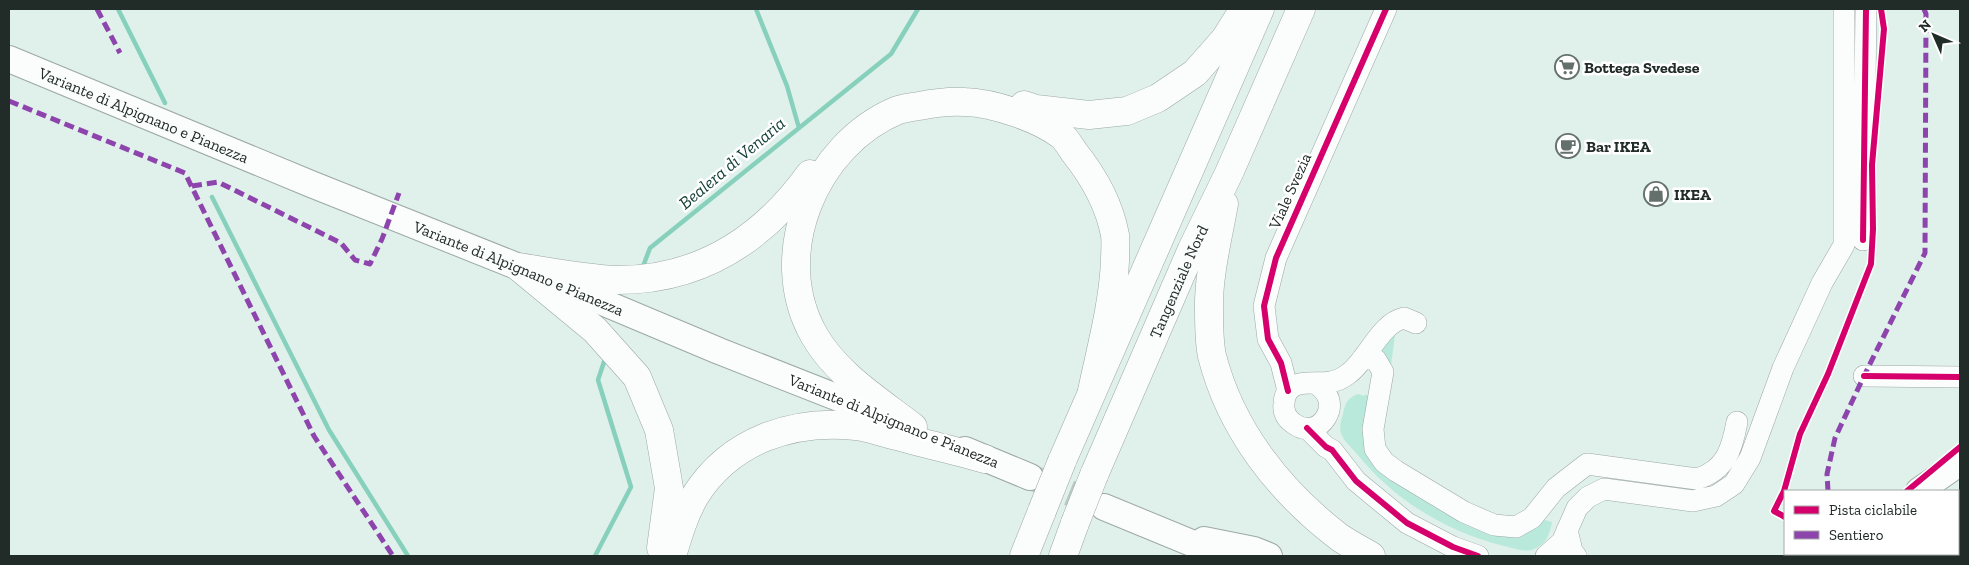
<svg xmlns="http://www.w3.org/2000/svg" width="1969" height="565" viewBox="0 0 1969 565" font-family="'Zilla Slab',serif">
<rect width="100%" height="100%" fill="#e0f0ea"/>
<path fill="#b8e9da" d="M1396,328L1390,372L1379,354Z
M1358,394L1364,396L1366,394L1368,397L1366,434L1456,515L1541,519L1552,522C1550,534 1546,544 1534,549C1525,553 1513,548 1504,546C1447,532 1394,500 1357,454C1352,448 1343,440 1341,433C1339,427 1341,420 1343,414C1345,404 1347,398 1358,394Z"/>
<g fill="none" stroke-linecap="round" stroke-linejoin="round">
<path stroke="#87d1bc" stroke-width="4.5" d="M118,9L165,103
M799,128L891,54L918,9
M212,197L329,430L408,556
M642,269L650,248L799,128L787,86L756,9
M1958,522L1960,519
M595,556L631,487L598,380L606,356
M1927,556L1930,554"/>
<path stroke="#bac9c3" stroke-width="26" stroke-dasharray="26 13" stroke-linecap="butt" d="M1033,478L1104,507"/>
<defs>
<path id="minor" d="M1863,240L1866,9
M1363,358L1376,360L1383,372L1373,429L1375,449L1384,462L1396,471L1464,512L1494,525L1516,527L1532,518L1556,488L1587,464L1697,479C1726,470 1732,449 1737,422
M1864,376L1960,377
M1314,383C1348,400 1319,444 1293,423C1286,418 1283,411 1284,403C1286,376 1313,385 1330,382C1336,381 1343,378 1348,374C1367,361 1380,323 1404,318L1416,323
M1288,391L1281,363L1268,339L1264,306L1276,258L1386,9
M1307,428L1326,447L1332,450L1356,481L1407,523L1453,547L1478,556
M1567,530L1572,551L1576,556
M1546,556L1562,542L1577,508L1588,497L1604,489L1693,501L1716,496L1734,484L1750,458L1783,368L1822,283L1844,245V9"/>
<g id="major">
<path id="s1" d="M9,59L311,184L519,267L719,351L897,421"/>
<path d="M965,450L1030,477"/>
<path d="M1919,491L1959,463"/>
<path d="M1104,507L1223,556"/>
<path d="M1204,540L1254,550L1269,556"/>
<path d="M1837,556L1840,554"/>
<path d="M1858,556L1861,554"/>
</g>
<g id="highway">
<path d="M1024,105L1036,109L1089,115L1127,111L1158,98L1195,73L1225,39L1244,9"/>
<path d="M1224,204C1218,237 1208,277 1209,310C1209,324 1209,342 1212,356C1231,430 1279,491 1339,537C1349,544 1361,550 1371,556"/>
<path d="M519,267C551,272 585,279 618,280C701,280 763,239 810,174"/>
<path d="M520,268L595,330L637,377L659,430L669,488L661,548"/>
<path d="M913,427C878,400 836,374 814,335C768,254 815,144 898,110C904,108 912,107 919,106C934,103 950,101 965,102C994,103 1038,118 1061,135C1066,139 1070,146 1074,152C1094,177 1109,203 1115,235C1116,243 1115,253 1115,261C1113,305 1101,348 1092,391"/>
<path d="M1062,461L1260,9"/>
<path id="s2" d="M1094,475L1192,249L1229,173L1301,9"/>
<path d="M672,556C678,536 684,515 695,496C730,440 793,419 856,426C870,428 884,433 897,436C926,444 956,451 985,459"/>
<path d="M1024,556L1042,511"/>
<path d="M1063,556L1075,523"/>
</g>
</defs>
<use href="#minor" stroke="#9ca8a4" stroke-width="22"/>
<use href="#major" stroke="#9ca8a4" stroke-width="28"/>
<use href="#highway" stroke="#9ca8a4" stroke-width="29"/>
<use href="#minor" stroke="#fafdfc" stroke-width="21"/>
<use href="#major" stroke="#fafdfc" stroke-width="26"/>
<use href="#highway" stroke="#fafdfc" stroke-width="28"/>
<defs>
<path id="highway-bridge" d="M1042,511L1062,461
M1075,523L1094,475"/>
</defs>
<use href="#highway-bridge" stroke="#9ca8a4" stroke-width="29" stroke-linecap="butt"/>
<use href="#highway-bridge" stroke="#fafdfc" stroke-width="28"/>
<path stroke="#8e44ad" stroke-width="5" stroke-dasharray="10 5" stroke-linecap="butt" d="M97,9L120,53
M9,101L185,173L314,436L393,556
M192,186L218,182L341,243L355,260L370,264L382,239L399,193
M1828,491L1827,474L1835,438L1864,376L1925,253L1926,14L1924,9"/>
<defs>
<path id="cycleway" d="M1863,240L1866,9
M1864,376L1960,377
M1288,391L1281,363L1268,339L1264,306L1276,258L1386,9
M1307,428L1326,447L1332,450L1356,481L1407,523L1453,547L1478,556
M1907,491L1960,447
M1785,517L1774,511L1784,491L1800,434L1828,374L1871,264L1873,229L1872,165L1884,29L1881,9"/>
</defs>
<use href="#cycleway" stroke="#fff" stroke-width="9"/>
<use href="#cycleway" stroke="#d6006c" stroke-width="6"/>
</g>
<defs>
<symbol id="supermarket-ring" viewBox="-11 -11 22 22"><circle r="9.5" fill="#fff" stroke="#64706c" stroke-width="1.5"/><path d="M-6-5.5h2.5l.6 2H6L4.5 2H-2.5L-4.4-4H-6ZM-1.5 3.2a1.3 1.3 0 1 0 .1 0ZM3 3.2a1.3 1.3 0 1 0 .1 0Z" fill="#64706c"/></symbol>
<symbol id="cafe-ring" viewBox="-11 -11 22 22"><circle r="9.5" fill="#fff" stroke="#64706c" stroke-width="1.5"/><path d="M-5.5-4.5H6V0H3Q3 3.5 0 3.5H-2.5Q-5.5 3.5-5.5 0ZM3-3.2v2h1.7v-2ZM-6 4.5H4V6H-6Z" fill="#64706c"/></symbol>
<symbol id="shop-ring" viewBox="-11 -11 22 22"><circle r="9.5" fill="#fff" stroke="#64706c" stroke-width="1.5"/><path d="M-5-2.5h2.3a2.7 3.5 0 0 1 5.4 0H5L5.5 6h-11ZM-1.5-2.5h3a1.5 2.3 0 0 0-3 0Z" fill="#64706c"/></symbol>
</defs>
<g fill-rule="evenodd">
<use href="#supermarket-ring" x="1553" y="53" width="28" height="28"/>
<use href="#cafe-ring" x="1554" y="132" width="28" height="28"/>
<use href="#shop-ring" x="1642" y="180" width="28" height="28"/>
</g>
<g text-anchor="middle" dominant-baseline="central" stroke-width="5" stroke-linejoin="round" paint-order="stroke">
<g font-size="16" font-weight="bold" fill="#212b28" stroke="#fff" text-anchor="start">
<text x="1584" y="67">Bottega Svedese</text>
<text x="1586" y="146">Bar IKEA</text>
<text x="1674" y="194">IKEA</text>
</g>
<g font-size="16" fill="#212b28" stroke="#fff">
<text stroke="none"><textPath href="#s1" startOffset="146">Variante di Alpignano e Pianezza</textPath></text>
<text transform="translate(1290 191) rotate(-66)">Viale Svezia</text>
<text stroke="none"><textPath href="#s1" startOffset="551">Variante di Alpignano e Pianezza</textPath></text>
<text stroke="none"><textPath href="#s2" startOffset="211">Tangenziale Nord</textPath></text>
<text transform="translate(894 421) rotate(22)">Variante di Alpignano e Pianezza</text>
</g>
<g font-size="18" font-style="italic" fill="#154136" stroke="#fff">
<text transform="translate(732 163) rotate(-40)">Bealera di Venaria</text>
</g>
</g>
<rect width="1969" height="565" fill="none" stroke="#212b28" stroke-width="20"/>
<rect x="1784" y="490" width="175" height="65" fill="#ffffff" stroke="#a6aaa9"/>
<rect x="1794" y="506" width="25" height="8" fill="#d6006c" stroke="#a6aaa9"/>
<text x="1829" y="515" font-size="15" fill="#212b28">Pista ciclabile</text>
<rect x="1794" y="531" width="25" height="8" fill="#8e44ad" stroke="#a6aaa9"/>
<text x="1829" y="540" font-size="15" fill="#212b28">Sentiero</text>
<g transform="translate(1934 35) rotate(315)" stroke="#ffffff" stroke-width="4" paint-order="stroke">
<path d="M0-4L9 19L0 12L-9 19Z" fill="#212b28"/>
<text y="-8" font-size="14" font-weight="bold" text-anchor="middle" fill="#212b28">N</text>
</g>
</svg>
